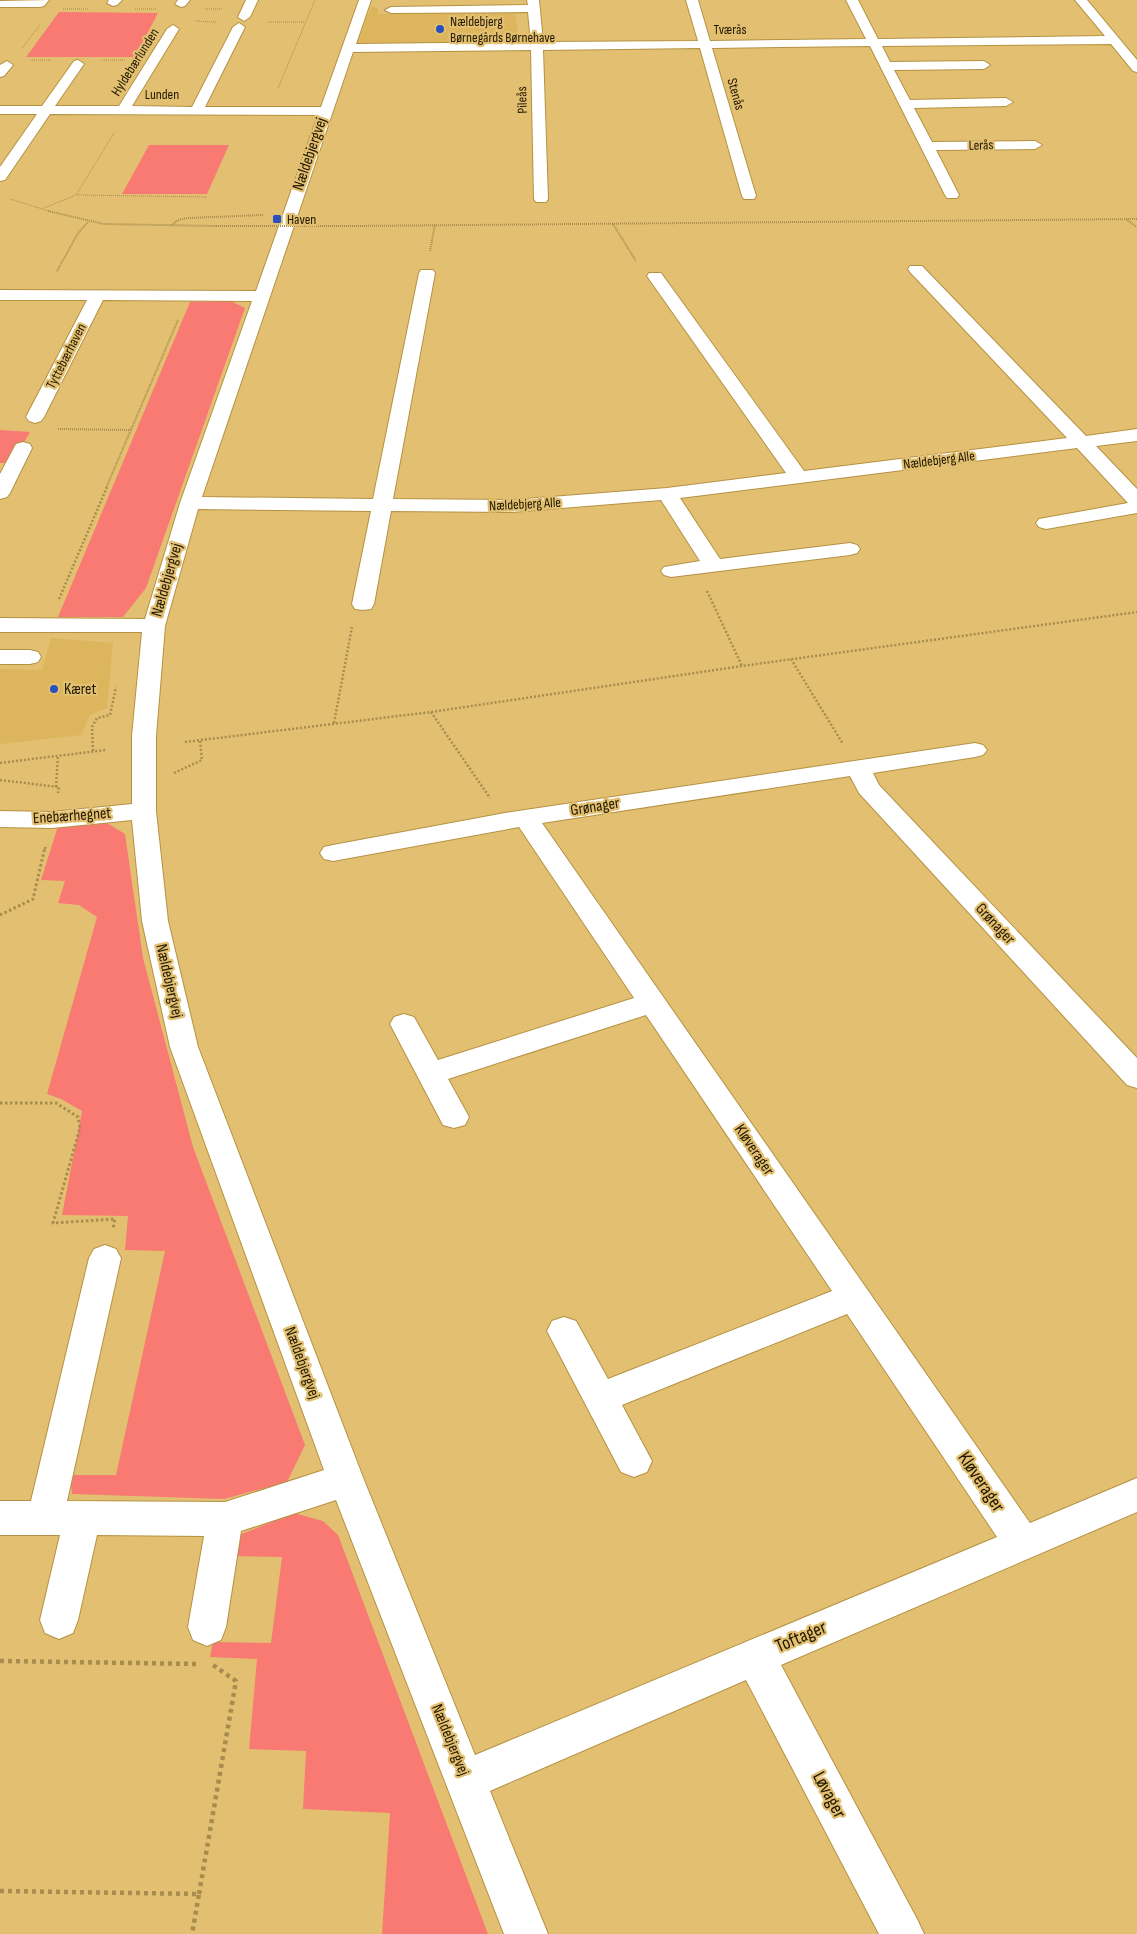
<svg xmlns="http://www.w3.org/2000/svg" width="1137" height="1934" viewBox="0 0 1137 1934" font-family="'Sofia Sans Condensed',sans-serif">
<rect width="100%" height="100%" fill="#e3c071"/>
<path fill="#dcb55c" d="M371,7L378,8V14L515,12L519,43L369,45L357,43Z
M51,638L113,643L107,708L90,715L81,735L0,744V669L42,670Z"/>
<path fill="#f87a72" d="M59,12L158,13L135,57H26Z
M149,145H229L207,194H122Z
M231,301L245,308L146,588L123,617H58L190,302Z
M0,430L30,432L12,463H0Z
M107,823L125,834L143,958L193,1147L305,1445L287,1482L224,1499L72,1494L70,1475H116L165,1251L125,1250L128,1216L62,1215L82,1111L61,1099L47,1094L97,917L79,905L58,903L65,881L41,880L58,826Z
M294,1513L323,1521L338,1535L488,1934H382L390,1813L303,1809L306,1751L249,1749L257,1659L210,1657L213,1642L271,1643L282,1557L235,1556L239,1535Z"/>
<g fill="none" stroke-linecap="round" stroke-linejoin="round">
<defs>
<path id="minor" d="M49,0L44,6L40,7H0V1Z
M109,0H122L117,5L113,6L107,3Z
M178,0H190L185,6L181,7L175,4Z
M246,0H258L250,17L244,21L238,17Z
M359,0H371L356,44L531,42L528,12L391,13L385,10L391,7L528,5L527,0H539L543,42L698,41L686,0H698L710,41L866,39L846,0H858L878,39L1105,36L1075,0H1087L1137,60V72L1133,71L1111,44L882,46L890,62L984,61L990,65L984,69L894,70L910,100L1006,98L1013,102L1006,106L914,108L932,142L1035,141L1042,145L1035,149L936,150L959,195L957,198H947L945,195L870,46L712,48L756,196L754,199H744L742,196L700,48L543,50L548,199L546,202H536L534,199L531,50L353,52L202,497L373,499L419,273L421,270H433L435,273L393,499L512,500L667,488L786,473L647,276L649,273H661L804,471L1067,438L910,272L908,269L910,266H922L1086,436L1137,429V441L1096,446L1137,489V513L1046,529L1039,527L1036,523L1039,519L1128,503L1077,448L680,498L720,559L850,543L857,545L860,549L857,553L850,555L671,577L664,575L661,571L664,567L700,561L661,500L512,512L391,511L374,604L371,609L363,610L355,609L352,604L371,511L198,509L165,626L156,736V811L168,921L198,1047L364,1480L475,1755L997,1537L847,1314L622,1405L652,1461L647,1472L634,1477L621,1472L547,1331L552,1321L564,1317L576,1321L608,1379L832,1291L646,1015L448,1079L469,1117L465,1125L454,1128L443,1125L390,1024L394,1017L404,1014L414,1017L438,1060L634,998L519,827L333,861L324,859L320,853L324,847L333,845L505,813L975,743L983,745L987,750L983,755L975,757L873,773L879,785L1137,1058V1088L1127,1085L859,793L850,776L542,823L1030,1523L1137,1478V1512L781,1665L917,1919L924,1934H879L746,1680L490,1791L548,1934H504L336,1500L241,1531L226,1627L221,1640L207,1646L193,1640L188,1627L204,1536L97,1535L78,1620L73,1633L59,1639L45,1633L40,1620L60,1535H0V1501H31L89,1258L94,1249L105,1245L116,1249L121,1258L67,1501L225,1502L324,1470L170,1047L142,921L132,820L52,828L0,827V811L52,812L132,804V736L142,632H0V618L145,619L180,503L252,301L103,300L44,417L41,421L35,423L29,421L26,417L87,300H0V290L256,291L318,115L50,114L5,180L0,181V167L37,114H0V106H42L74,61L78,60L84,64L55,106H119L167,29L173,25L179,29L132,106L192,107L233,27L239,23L245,27L205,107H321Z
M7,61L13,65L4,76L0,77V65Z
M23,442L30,444L32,448L10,493L7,497L0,499V474L16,444Z
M0,650H30L38,652L41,657L38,662L30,664H0Z"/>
</defs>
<use href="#minor" stroke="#b59243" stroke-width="2"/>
<path stroke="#a78c4e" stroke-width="1" stroke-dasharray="1 1" stroke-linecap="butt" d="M63,9H89
M135,9H157
M205,9H222
M195,21L216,22
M267,22H305
M22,48L40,25
M30,60H51
M102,60H126
M278,88L315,0
M77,195L206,197
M10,199L52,212
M44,208L76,195L114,133"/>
<path stroke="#a78c4e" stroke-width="2" stroke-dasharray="1 1" stroke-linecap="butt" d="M48,211L104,224L216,226
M1127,220L1137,227
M613,224L636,261
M172,225L178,220L188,218L264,215
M354,226L1137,219
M430,251L435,224
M57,271L78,233L88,222
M58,429L132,430
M106,488L178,320"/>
<path stroke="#a78c4e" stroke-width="2.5" stroke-dasharray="2 2" stroke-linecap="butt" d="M707,591L742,666
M59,599L107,487
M791,659L843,744
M431,712L490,798
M334,723L352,627
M185,742L431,712L742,666L1137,612
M93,751L92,727L97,718L110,715L116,687
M0,763L105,750
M174,773L202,760L200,740
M0,780L59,787L58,793
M56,787L58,756
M45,849L46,845"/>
<path stroke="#a78c4e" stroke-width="3" stroke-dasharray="2.5 2.5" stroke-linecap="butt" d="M0,915L33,899L45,847
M0,1103H56L78,1117L80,1128L53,1223L115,1219L113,1229"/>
<path stroke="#a78c4e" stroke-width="4.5" stroke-dasharray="4 4" stroke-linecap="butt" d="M0,1661L200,1664
M0,1891L199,1894L192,1934
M199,1894L236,1681L213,1665"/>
<use href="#minor" fill="#fff" fill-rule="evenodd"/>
<path stroke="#a78c4e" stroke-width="2" stroke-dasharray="1 1" stroke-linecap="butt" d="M216,226H354"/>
</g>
<g fill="#2a4fbe" stroke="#e3c071" stroke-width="2">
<circle cx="440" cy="29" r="5"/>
<rect x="272" y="214" width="10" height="10" rx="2.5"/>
<circle cx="54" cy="689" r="5"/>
</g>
<g text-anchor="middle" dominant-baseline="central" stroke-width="4.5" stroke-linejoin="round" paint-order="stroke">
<g font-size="14" fill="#211700" stroke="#e3c071" text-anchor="start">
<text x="450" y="21">Nældebjerg<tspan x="450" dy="16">Børnegårds Børnehave</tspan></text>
<text x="287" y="219">Haven</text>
</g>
<g font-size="14" fill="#211700" stroke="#e3c071">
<text x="730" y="29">Tværås</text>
<text transform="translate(135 62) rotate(-58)">Hyldebærlunden</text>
<text x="162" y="94">Lunden</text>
<text transform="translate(736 94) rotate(74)">Stenås</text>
<text transform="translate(522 100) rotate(-92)">Pileås</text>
<text transform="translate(981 145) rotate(-1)">Lerås</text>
<text transform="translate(66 356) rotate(-63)">Tyttebærhaven</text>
<text transform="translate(939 460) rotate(-7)">Nældebjerg Alle</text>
<text transform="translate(525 504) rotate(-3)">Nældebjerg Alle</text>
</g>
<g font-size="16" fill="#211700" stroke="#e3c071">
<text transform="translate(310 154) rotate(-71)">Nældebjergvej</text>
<text transform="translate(167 580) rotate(-74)">Nældebjergvej</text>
<text transform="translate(595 807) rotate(-9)">Grønager</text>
<text transform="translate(72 816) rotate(-4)">Enebærhegnet</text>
<text transform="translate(995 924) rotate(47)">Grønager</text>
<text transform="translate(169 981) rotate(77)">Nældebjergvej</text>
<text transform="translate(754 1150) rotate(56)">Kløverager</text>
<text transform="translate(302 1363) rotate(70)">Nældebjergvej</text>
<text transform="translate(450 1740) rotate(68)">Nældebjergvej</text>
</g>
<g font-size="16" fill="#211700" stroke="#e3c071" text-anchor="start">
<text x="64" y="689">Kæret</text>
</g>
<g font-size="19" fill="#211700" stroke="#e3c071">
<text transform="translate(981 1482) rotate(56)">Kløverager</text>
<text transform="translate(801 1637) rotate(-23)">Toftager</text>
<text transform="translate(829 1795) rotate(62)">Løvager</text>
</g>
</g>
</svg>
